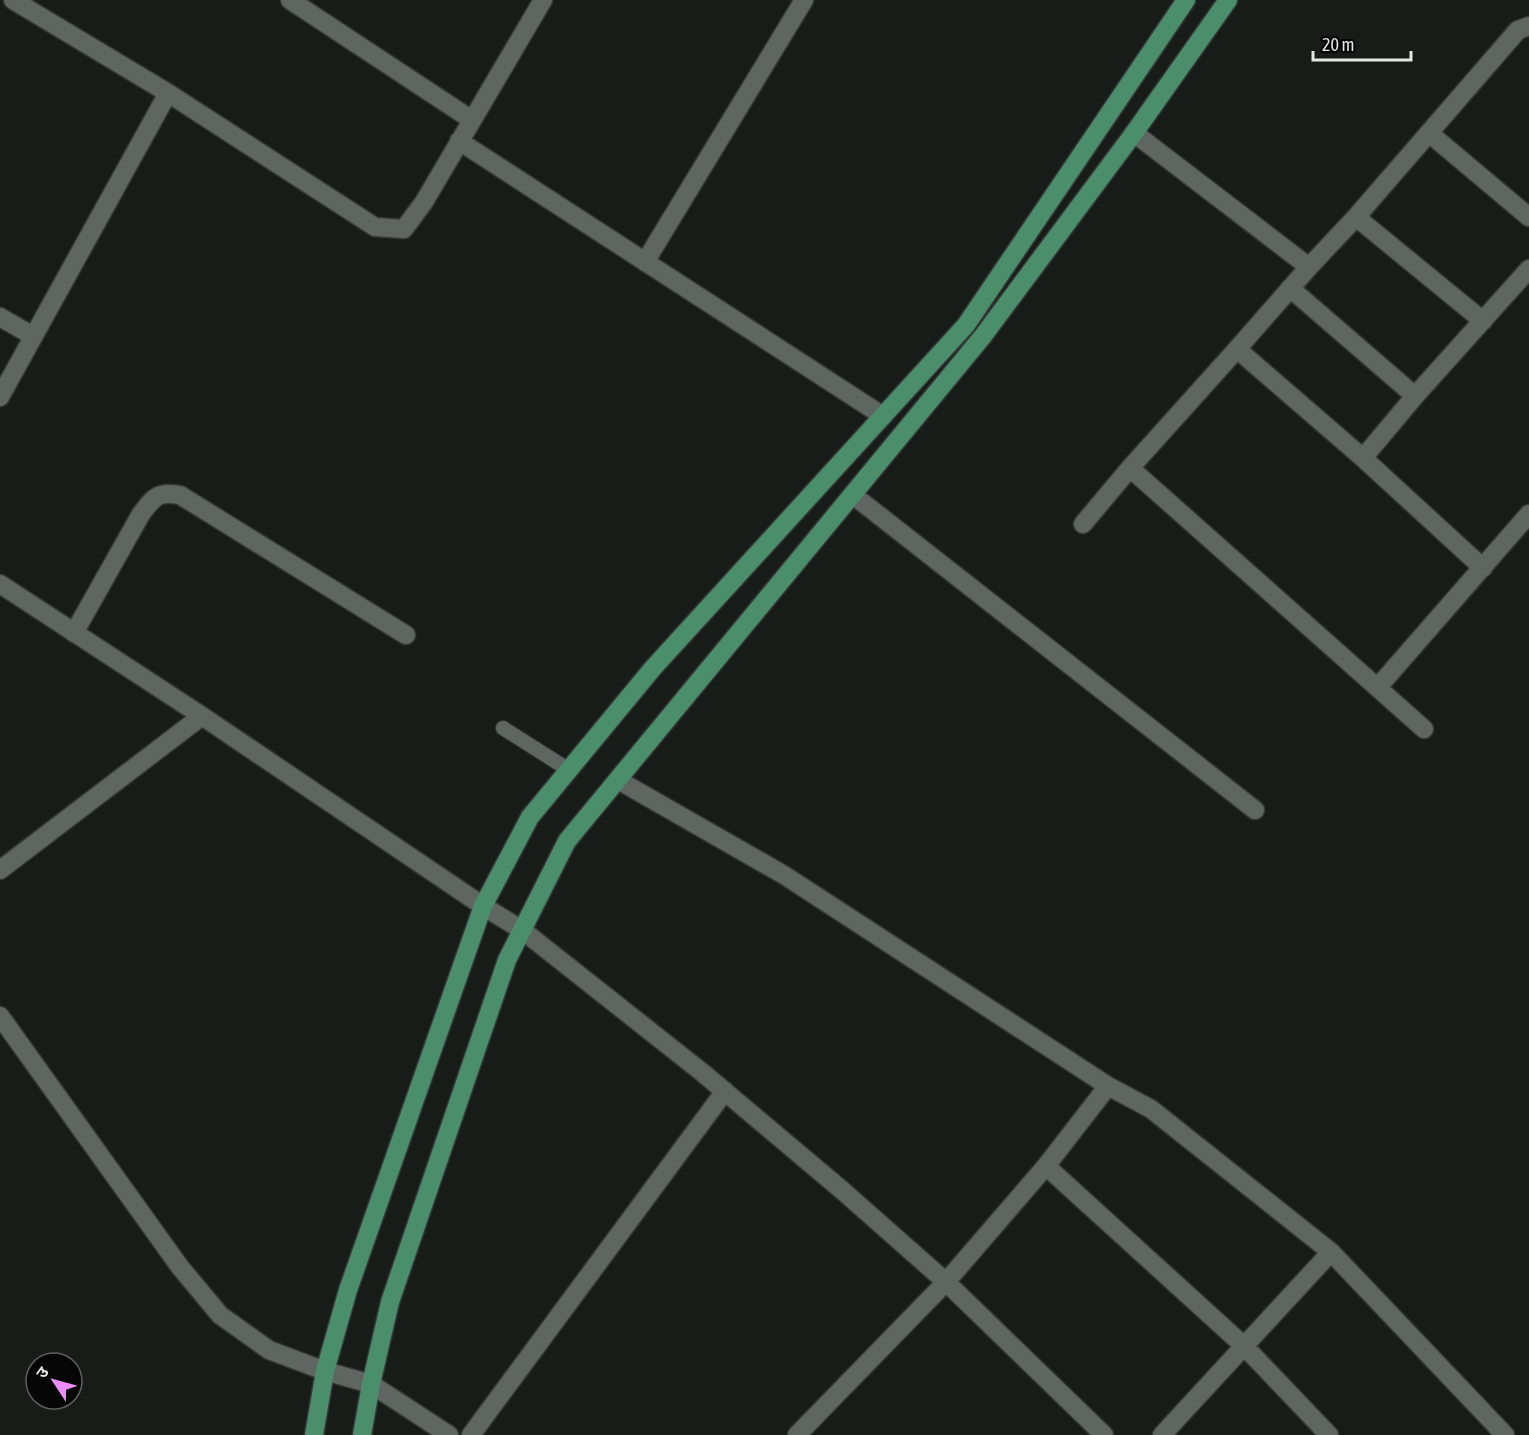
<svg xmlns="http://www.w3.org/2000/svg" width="1529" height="1435" viewBox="0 0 1529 1435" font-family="'Asap Condensed','Noto Sans Devanagari',sans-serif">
<rect width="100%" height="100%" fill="#171c19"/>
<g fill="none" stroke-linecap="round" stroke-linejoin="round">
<defs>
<path id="lane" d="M503,728L569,770"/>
<path id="street" d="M13,0L168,93L375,227L404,229L424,202L543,0
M290,0L472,120
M1134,133L1309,267
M1429,133L1529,217
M459,141L883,416
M1356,217L1483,321
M645,262L804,0
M1290,288L1415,396
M0,317L33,336
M1237,349L1363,458L1483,568
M0,397L168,93
M1363,458L1415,396L1529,269
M1130,468L1424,729
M853,495L1255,810
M1083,524L1130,468L1237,349L1309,267L1356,217L1518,30L1529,26
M0,584L202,716L483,906L522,930L703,1073L843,1191L946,1282L1104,1435
M74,633L141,514C154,497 158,491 180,495L406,635
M1378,687L1529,514
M618,780L784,875L1108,1086L1151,1109L1331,1252L1505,1435
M0,870L202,716
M0,1016L180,1267L220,1315L269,1350L325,1371L371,1384L449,1435
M1046,1166L1244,1346L1329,1435
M471,1435L725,1091
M797,1435L946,1282L1046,1166L1108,1086
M1162,1435L1331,1252"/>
<path id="primary" d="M314,1435L325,1371L348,1290L483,906L530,817L653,668L966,325L1186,0
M362,1435L371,1384L390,1302L507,960L567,841L983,336L1134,133L1228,0"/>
</defs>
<use href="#lane" stroke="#353836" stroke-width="16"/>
<use href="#street" stroke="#353836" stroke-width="21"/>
<use href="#primary" stroke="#353836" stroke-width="21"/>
<use href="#lane" stroke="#5f6662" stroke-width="14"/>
<use href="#street" stroke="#5f6662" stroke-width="18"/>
<use href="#primary" stroke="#4a8e6c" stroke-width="18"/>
</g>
<g transform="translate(54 1381) rotate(306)"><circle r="28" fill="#050605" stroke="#5e605f" stroke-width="1.5"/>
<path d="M0-4.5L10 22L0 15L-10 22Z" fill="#eb8dfc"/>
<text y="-9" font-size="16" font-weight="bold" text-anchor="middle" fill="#e4e8e5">उ</text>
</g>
<path d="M1313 51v9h98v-9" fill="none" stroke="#e4e8e5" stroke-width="3"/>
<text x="1322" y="51" font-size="18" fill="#e4e8e5" stroke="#050605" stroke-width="4.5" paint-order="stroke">20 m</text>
</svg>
